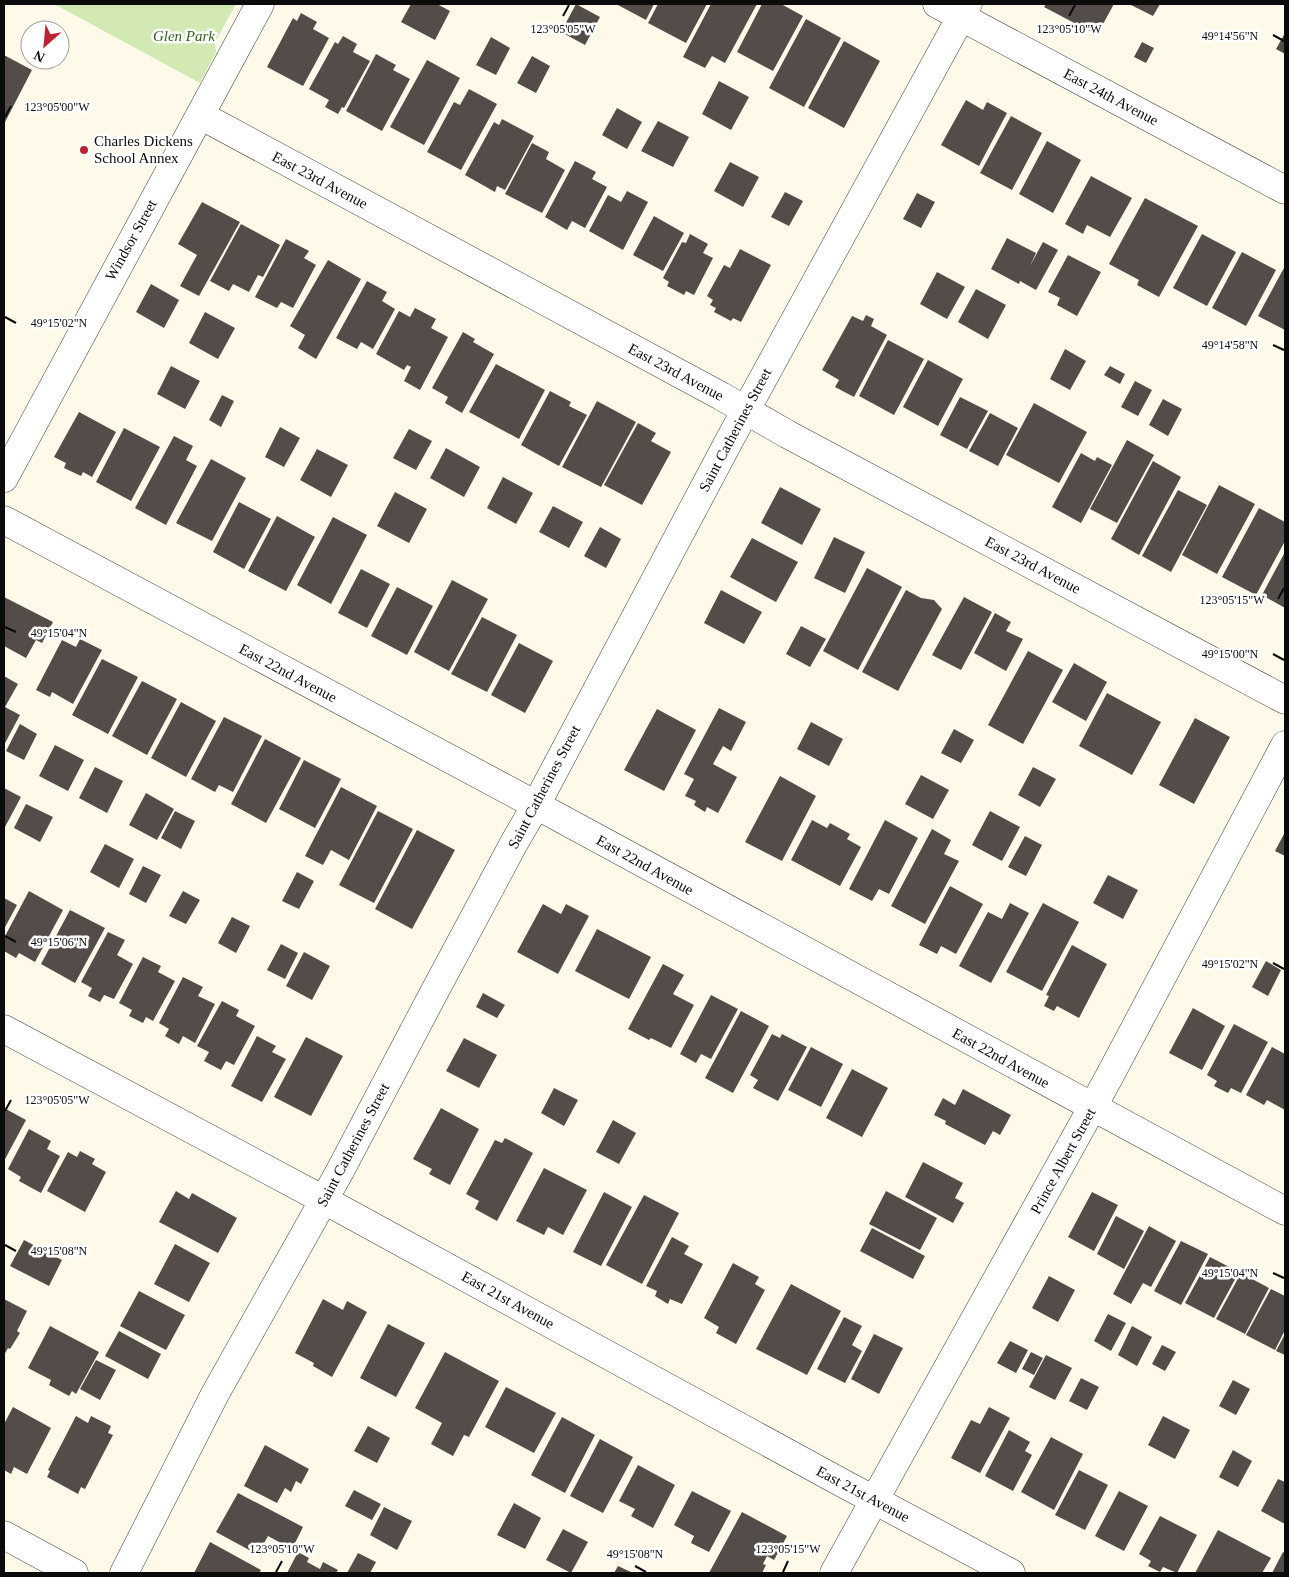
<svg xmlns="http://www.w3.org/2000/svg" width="1289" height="1577" viewBox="0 0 1289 1577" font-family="'Times New Roman',serif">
<rect width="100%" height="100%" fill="#fff9ea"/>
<path fill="#d3e9b4" d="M54,4H236L215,42L216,52L200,83Z"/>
<path fill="#544c48" d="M411,4H437L450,11L435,40L401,22Z
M576,4L600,17L585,45L561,32Z
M616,4H654L646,20Z
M658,4H707L686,43L648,23Z
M711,4H757L725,63L712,56L705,68L683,57Z
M762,4H781L803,16L773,71L737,52Z
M1046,4H1114L1097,35L1044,7Z
M1129,4H1160L1153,16Z
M301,13L317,22L313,29L329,38L303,86L267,67L293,18L297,21Z
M806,19L841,38L804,107L769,88Z
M1285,33V54L1276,49Z
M343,36L357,44L353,52L370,61L344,108L342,107L338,114L325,107L329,100L309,89L335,42L338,44Z
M491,37L510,48L496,75L476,65Z
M844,41L880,61L844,128L808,108Z
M1142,42L1154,48L1146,63L1134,57Z
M376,54L396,65L393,70L410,79L382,131L346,111Z
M4,55L32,70L4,124Z
M532,56L550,66L536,93L517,83Z
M427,60L460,78L424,145L390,127Z
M719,81L749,97L731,130L702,114Z
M469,89L497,104L461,170L427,152L454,102L460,105Z
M966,100L983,110L987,102L1007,113L979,166L941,145Z
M617,108L642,122L627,149L602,135Z
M1011,116L1042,133L1012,190L980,173Z
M502,119L534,136L505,190L497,186L495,192L465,175L494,122L499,125Z
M658,121L689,137L673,167L641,151Z
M1047,141L1081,160L1053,213L1019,194Z
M532,143L549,152L546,159L565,170L542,213L505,194Z
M575,161L596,172L592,179L607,187L585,228L572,221L567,230L545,217Z
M730,162L759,177L743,207L714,191Z
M1091,176L1132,198L1110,237L1087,225L1083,234L1065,224Z
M627,191L648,202L623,250L589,231L608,195L621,202Z
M785,192L803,201L789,226L771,217Z
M917,193L935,202L921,228L903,219Z
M1145,198L1198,226L1159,297L1137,285L1139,280L1109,264Z
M202,202L240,222L199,296L180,286L197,255L178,244Z
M654,216L684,233L663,271L633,255Z
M241,224L280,245L263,277L258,275L249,292L233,284L229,291L210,281Z
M690,234L708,244L703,253L713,258L694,295L686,291L684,295L667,286L669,282L663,278L682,242L686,243Z
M1202,234L1236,252L1207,306L1173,288Z
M1007,238L1036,253L1030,266L1043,242L1058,250L1036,290L1020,281L1019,284L991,269Z
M286,239L309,251L304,258L316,265L293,308L281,302L277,308L255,297Z
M740,249L771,265L741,322L733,318L731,321L714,312L716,308L710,305L713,300L707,296L724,265L730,268Z
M1242,252L1276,270L1246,326L1212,308Z
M1068,255L1101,272L1077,316L1057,305L1060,298L1048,292Z
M328,260L361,279L316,359L298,348L305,335L290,326Z
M1285,266V330L1258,316Z
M937,272L965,287L947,319L920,304Z
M367,281L387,292L382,301L395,309L373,349L361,342L357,349L336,338Z
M151,284L179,300L164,328L136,312Z
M976,289L1006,305L988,339L958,322Z
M415,308L436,319L431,328L448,337L420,390L404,381L411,367L407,365L404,370L376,354L399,311L410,317Z
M205,312L235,328L218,359L189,343Z
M866,315L874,319L871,326L887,335L854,397L835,387L839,380L822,370L852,316L863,321Z
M463,332L475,339L473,342L494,354L462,413L445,403L448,397L432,388Z
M888,340L924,359L894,415L859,396Z
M1065,349L1086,361L1070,390L1050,379Z
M928,360L963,379L938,426L903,407Z
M496,364L545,390L519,439L469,412Z
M171,366L200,381L185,409L157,394Z
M1110,366L1125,374L1120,384L1104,375Z
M1135,381L1152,390L1138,416L1121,407Z
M550,391L571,402L569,406L587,415L559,466L521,445Z
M222,395L234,401L221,427L209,420Z
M960,397L988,411L967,449L940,435Z
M1163,399L1182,409L1168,436L1149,425Z
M597,401L636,422L601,487L562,467Z
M1034,403L1087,432L1059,483L1006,455Z
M79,412L116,432L92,477L83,472L81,476L64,468L66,463L54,457Z
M990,413L1018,428L998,466L969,451Z
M638,423L656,433L651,441L671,452L642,505L604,485Z
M280,427L300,438L284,467L265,457Z
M124,428L160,447L131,501L96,482Z
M409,429L432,441L416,470L393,458Z
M174,436L193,446L186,460L197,466L166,525L135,508Z
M1127,440L1154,455L1117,523L1090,509Z
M446,448L480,467L464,497L430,478Z
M317,449L348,465L331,497L300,480Z
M1081,453L1095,461L1097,457L1112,465L1081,523L1052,507Z
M211,459L246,478L212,541L176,523Z
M1153,461L1181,477L1139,555L1111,539Z
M503,477L533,493L516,524L487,508Z
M1219,485L1255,504L1217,574L1182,555Z
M780,487L821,509L802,545L761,523Z
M1178,490L1207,505L1171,572L1142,556Z
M395,492L427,509L409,543L377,526Z
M239,502L271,519L244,569L213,552Z
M553,506L583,522L569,548L539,532Z
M1259,508L1285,522V541L1256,595L1222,577Z
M277,516L315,537L286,591L248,571Z
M333,517L367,535L331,604L297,585Z
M600,527L621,539L606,568L584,556Z
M834,537L865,552L845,593L814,578Z
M752,538L798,562L776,602L730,577Z
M1285,552V608L1262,595Z
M867,568L902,587L858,670L823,651Z
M361,569L390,584L367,628L338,613Z
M452,580L488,599L449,671L414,652Z
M397,587L433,606L407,655L371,636Z
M721,590L762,612L744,644L704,623Z
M906,590L921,598L934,600L942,609L898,691L862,672Z
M4,597L53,622L42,643L36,640L26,658L4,646Z
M964,597L992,612L961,670L932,655Z
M995,613L1011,622L1006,631L1023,639L1006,671L974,653Z
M482,617L517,635L487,692L451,674Z
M801,626L826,639L810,667L786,654Z
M80,639L102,650L73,704L52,692L50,697L36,690L62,640L76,647Z
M519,643L553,661L525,713L491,695Z
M1028,651L1063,670L1023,744L988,725Z
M102,659L138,677L108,734L72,715Z
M1074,663L1107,682L1086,721L1052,702Z
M4,676L18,684L5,707L20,715L4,745Z
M142,681L177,699L147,755L112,736Z
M1107,693L1161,722L1132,775L1079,746Z
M181,702L216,721L186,777L151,758Z
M719,708L746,722L731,751L723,746L713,764L737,777L718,813L707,807L705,812L694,805L696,801L685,796L694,779L684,774Z
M657,709L696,730L664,791L624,770Z
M224,717L262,736L233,792L219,785L215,792L191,779Z
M1195,718L1230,737L1194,804L1159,785Z
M811,722L843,739L829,766L797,749Z
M20,724L37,734L24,760L6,751Z
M954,729L974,740L961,763L941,753Z
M265,739L301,758L266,823L231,804Z
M55,745L84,760L68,791L39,776Z
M304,760L341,779L315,828L279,809Z
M95,767L123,781L107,813L79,798Z
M1033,767L1056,779L1040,807L1018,795Z
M921,775L949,790L933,819L905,804Z
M780,776L816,796L782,861L745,842Z
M341,787L377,806L349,860L331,850L323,865L305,856Z
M4,788L21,797L5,827L4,826Z
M146,793L174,809L157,840L129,825Z
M26,804L53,817L40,842L14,828Z
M175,811L195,821L181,849L161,838Z
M378,811L413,829L374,903L339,885Z
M990,811L1020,827L1002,861L972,845Z
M812,820L827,828L830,823L850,834L847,839L861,847L840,886L791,860Z
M885,820L918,838L889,894L879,889L872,901L849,889Z
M932,829L951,840L944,854L959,861L925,924L891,906Z
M417,830L455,850L412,929L375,909Z
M1285,832V856L1275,851Z
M1025,836L1042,845L1026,876L1008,867Z
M105,844L134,859L119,888L90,872Z
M143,866L161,875L146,903L129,894Z
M297,872L314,881L299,909L282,901Z
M1108,875L1138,890L1123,919L1093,903Z
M950,886L983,904L956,954L941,946L937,954L919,945Z
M29,891L63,910L35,962L19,953L16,958L4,951V938Z
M183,891L200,900L186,924L169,916Z
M4,898L17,905L4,929Z
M1010,903L1029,913L991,983L959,966L988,912L1002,919Z
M1043,903L1079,922L1042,991L1006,972Z
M543,904L561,914L566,904L589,916L558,974L517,952Z
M70,910L105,928L75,983L41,964Z
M232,917L250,926L236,953L218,943Z
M597,929L651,957L629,999L575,971Z
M108,932L125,940L117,955L133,964L114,999L104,995L100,1002L88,996L92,988L81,982Z
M281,944L298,953L285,979L267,970Z
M1072,945L1107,964L1079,1018L1057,1006L1054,1011L1044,1006L1049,996L1046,995Z
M304,952L330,966L312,1000L286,986Z
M143,957L161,966L158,972L175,981L153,1021L146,1017L143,1023L129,1016L132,1010L119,1003Z
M1266,961L1281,970L1268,996L1252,987Z
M663,964L684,975L673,994L694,1005L671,1048L651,1038L649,1040L628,1029Z
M183,977L203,987L198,996L215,1004L195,1043L183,1036L179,1044L165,1036L169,1029L159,1023Z
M483,993L505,1005L497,1018L476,1007Z
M711,995L738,1009L711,1059L701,1054L696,1063L680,1054Z
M222,1001L239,1010L236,1016L255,1026L234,1065L226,1061L221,1070L204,1061L209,1052L197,1046Z
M1193,1008L1225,1026L1202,1070L1169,1053Z
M741,1011L769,1026L733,1093L705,1078Z
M1234,1024L1268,1042L1241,1093L1231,1088L1228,1093L1214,1086L1217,1081L1207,1075Z
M772,1034L780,1038L782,1034L807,1047L778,1101L753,1088L758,1080L750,1075Z
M257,1036L276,1046L272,1052L286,1059L262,1102L231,1086Z
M306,1037L343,1056L311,1116L274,1097Z
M464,1038L497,1055L479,1088L446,1071Z
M811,1047L843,1064L821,1107L788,1090Z
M1272,1047L1285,1054V1110L1267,1100L1264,1105L1246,1095Z
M852,1069L888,1088L862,1137L826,1118Z
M554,1088L578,1100L564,1126L541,1113Z
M963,1089L1011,1115L1000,1135L993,1131L985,1145L945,1124L946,1121L934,1115L943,1098L955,1105Z
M4,1108L26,1120L4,1161Z
M441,1108L479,1129L450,1185L429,1174L432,1169L413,1159Z
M613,1120L636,1133L619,1164L596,1152Z
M29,1129L51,1141L47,1149L60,1156L41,1193L19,1181L21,1177L8,1169Z
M505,1138L533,1153L497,1221L475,1209L479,1201L466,1194L495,1140L502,1143Z
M80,1151L95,1159L92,1164L106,1172L85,1212L47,1191L68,1152L77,1157Z
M923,1162L963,1183L955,1198L964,1203L953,1223L905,1197Z
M544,1168L587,1190L563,1235L548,1227L544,1235L516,1221Z
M176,1191L189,1199L192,1193L237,1218L218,1253L159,1222Z
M886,1191L937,1218L920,1250L869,1224Z
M604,1192L632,1207L601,1266L573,1252Z
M1092,1192L1118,1205L1094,1251L1068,1237Z
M644,1195L679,1213L642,1284L606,1265Z
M1116,1216L1144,1231L1124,1269L1097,1254Z
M1149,1226L1176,1241L1151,1287L1143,1283L1131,1304L1113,1294Z
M872,1228L925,1256L913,1279L860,1251Z
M672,1237L689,1246L684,1254L703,1264L682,1304L670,1299L668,1304L655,1296L657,1291L646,1286Z
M24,1240L62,1260L49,1286L10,1266Z
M1181,1241L1208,1254L1181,1305L1154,1291Z
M175,1244L210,1263L189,1302L154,1284Z
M1210,1257L1239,1272L1214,1318L1185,1303Z
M733,1263L759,1277L755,1284L765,1290L736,1344L716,1333L719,1327L704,1318Z
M1241,1273L1269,1288L1245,1334L1216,1319Z
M1049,1276L1075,1290L1058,1322L1032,1308Z
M791,1284L841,1311L807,1375L756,1349Z
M1271,1289L1285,1296V1330L1275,1350L1246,1335Z
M139,1291L185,1315L166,1350L120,1326Z
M4,1299L27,1311L17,1331L20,1333L10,1349L8,1348L4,1355Z
M323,1299L343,1310L347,1301L367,1312L332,1377L313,1366L314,1363L295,1353Z
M1108,1314L1126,1323L1111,1351L1094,1341Z
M844,1317L862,1326L852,1345L862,1351L845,1383L817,1369Z
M388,1324L425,1343L396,1397L360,1378Z
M50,1326L99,1352L76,1394L72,1391L69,1396L49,1385L51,1380L28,1368Z
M1132,1326L1152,1337L1137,1366L1118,1355Z
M119,1331L161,1354L148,1379L105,1356Z
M874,1334L903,1348L879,1394L851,1379Z
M1285,1334V1355L1276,1351Z
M1010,1341L1028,1350L1016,1373L997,1363Z
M1162,1345L1176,1352L1165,1371L1152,1364Z
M445,1352L499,1381L469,1437L464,1435L453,1456L431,1444L442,1423L415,1408Z
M1031,1352L1043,1358L1034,1375L1022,1369Z
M1046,1355L1072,1368L1055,1400L1029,1387Z
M96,1360L116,1370L100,1400L80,1389Z
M1081,1378L1099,1387L1087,1410L1069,1401Z
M1233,1380L1250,1389L1236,1415L1219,1406Z
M506,1387L556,1413L534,1453L485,1427Z
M13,1407L51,1428L27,1474L14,1467L11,1474L4,1470V1424Z
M989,1407L1010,1418L980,1473L951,1458L971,1420L980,1424Z
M76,1416L88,1423L91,1416L111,1426L108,1433L113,1435L85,1489L81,1487L78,1494L47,1477L50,1471L48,1470Z
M1163,1416L1190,1430L1175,1459L1148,1445Z
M562,1417L595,1435L565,1493L531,1475Z
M368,1426L390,1438L377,1463L354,1451Z
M1009,1430L1030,1442L1025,1451L1032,1455L1013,1491L985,1476Z
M1051,1437L1083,1454L1054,1510L1021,1492Z
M600,1439L633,1457L603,1513L570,1496Z
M265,1445L309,1469L301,1484L296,1481L291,1492L285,1488L277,1503L244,1486Z
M1233,1450L1252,1461L1238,1487L1219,1477Z
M638,1465L675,1485L653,1528L631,1516L635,1509L619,1501Z
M1079,1470L1108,1485L1085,1530L1055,1515Z
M1278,1479L1285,1482V1524L1261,1511Z
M354,1490L381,1504L372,1520L345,1506Z
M692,1491L731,1511L709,1552L691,1543L694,1536L674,1525Z
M1119,1491L1148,1506L1124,1551L1095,1536Z
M238,1493L303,1527L292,1549L268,1536L262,1547L255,1543L251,1551L216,1532Z
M514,1503L541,1518L525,1549L497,1535Z
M384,1507L412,1521L397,1550L370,1535Z
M742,1512L787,1536L774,1560L767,1556L763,1564L766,1565L762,1573H709Z
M1160,1516L1197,1535L1177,1573L1163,1567L1160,1572L1148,1566L1151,1561L1139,1554Z
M563,1529L588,1542L571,1573L546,1560Z
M1218,1530L1271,1558L1262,1573H1195Z
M210,1542L261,1570L259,1573H194Z
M298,1552L309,1558L307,1562L320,1569L323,1562L338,1570L336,1573H287Z
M1283,1552L1285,1553V1573H1272Z
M358,1553L376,1562L370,1573H347Z
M618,1566L633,1573H614Z"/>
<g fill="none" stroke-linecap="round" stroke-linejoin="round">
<defs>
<path id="minor" d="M937,4L1285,190
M200,115L721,396L787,434L1285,700
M4,478L260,4
M4,520L536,805L1285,1211
M4,1029L324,1200L846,1485L1011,1573
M4,1535L74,1573
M124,1573L215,1394L340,1171L429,1002L514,843L536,805L730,439L968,4
M834,1573L1108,1079L1285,745"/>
</defs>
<use href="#minor" stroke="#3e3e3e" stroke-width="29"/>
<use href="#minor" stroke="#fff" stroke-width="28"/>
</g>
<path fill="none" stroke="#0b0b0b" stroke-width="2" d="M563,16L569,5M1069,16L1075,5M1273,35L1284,41M5,117L11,106M5,317L16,323M1273,345L1284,350M1278,599L1284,588M5,627L16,632M1273,654L1284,660M5,936L16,942M1273,963L1284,969M5,1111L11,1100M5,1245L16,1251M1273,1273L1284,1278M635,1566L646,1572M276,1572L282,1561M783,1572L788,1561"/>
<circle fill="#bd2234" stroke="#fff" stroke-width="2" cx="84" cy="150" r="5"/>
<g text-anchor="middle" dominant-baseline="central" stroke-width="5" stroke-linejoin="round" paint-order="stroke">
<g font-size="15" font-style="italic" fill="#2f631c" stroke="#fff">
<text x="184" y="36">Glen Park</text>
</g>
<g font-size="15" fill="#0b0b0b" stroke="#fff">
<text transform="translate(1111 97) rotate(28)">East 24th Avenue</text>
<text transform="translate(320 180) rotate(28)">East 23rd Avenue</text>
<text transform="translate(131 240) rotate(-61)">Windsor Street</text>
<text transform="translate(676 372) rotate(28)">East 23rd Avenue</text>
<text transform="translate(735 430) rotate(-62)">Saint Catherines Street</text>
<text transform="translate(1033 565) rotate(28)">East 23rd Avenue</text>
<text transform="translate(288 673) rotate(28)">East 22nd Avenue</text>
<text transform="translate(544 787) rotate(-62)">Saint Catherines Street</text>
<text transform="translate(645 865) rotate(29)">East 22nd Avenue</text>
<text transform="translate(1001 1058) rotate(29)">East 22nd Avenue</text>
<text transform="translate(353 1145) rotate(-62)">Saint Catherines Street</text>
<text transform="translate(1063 1161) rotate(-61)">Prince Albert Street</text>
<text transform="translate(508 1300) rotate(29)">East 21st Avenue</text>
<text transform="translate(863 1494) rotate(28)">East 21st Avenue</text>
</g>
<g font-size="15" fill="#0b0b0b" stroke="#fff" text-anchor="start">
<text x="94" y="141">Charles Dickens<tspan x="94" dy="17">School Annex</tspan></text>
</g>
</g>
<g font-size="12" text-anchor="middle" fill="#0b0b0b" stroke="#fff" stroke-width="5" stroke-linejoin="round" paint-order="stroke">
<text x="563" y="33">123°05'05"W</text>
<text x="1069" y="33">123°05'10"W</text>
<text x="1230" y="40">49°14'56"N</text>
<text x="57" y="111">123°05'00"W</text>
<text x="59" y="327">49°15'02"N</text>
<text x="1230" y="349">49°14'58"N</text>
<text x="1232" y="604">123°05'15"W</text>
<text x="59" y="637">49°15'04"N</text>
<text x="1230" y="658">49°15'00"N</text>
<text x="59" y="946">49°15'06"N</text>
<text x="1230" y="968">49°15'02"N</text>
<text x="57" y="1104">123°05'05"W</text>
<text x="59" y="1255">49°15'08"N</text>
<text x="1230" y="1277">49°15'04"N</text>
<text x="282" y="1553">123°05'10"W</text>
<text x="788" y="1553">123°05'15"W</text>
<text x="635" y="1558">49°15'08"N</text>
</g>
<rect width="1289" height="1577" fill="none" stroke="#0b0b0b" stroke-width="10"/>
<g transform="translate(45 45) rotate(207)"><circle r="24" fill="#ffffff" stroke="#9d9d9d"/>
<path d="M0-4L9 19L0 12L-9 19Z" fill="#bd2234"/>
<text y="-8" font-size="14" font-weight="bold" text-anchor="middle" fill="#0b0b0b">N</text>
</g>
</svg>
